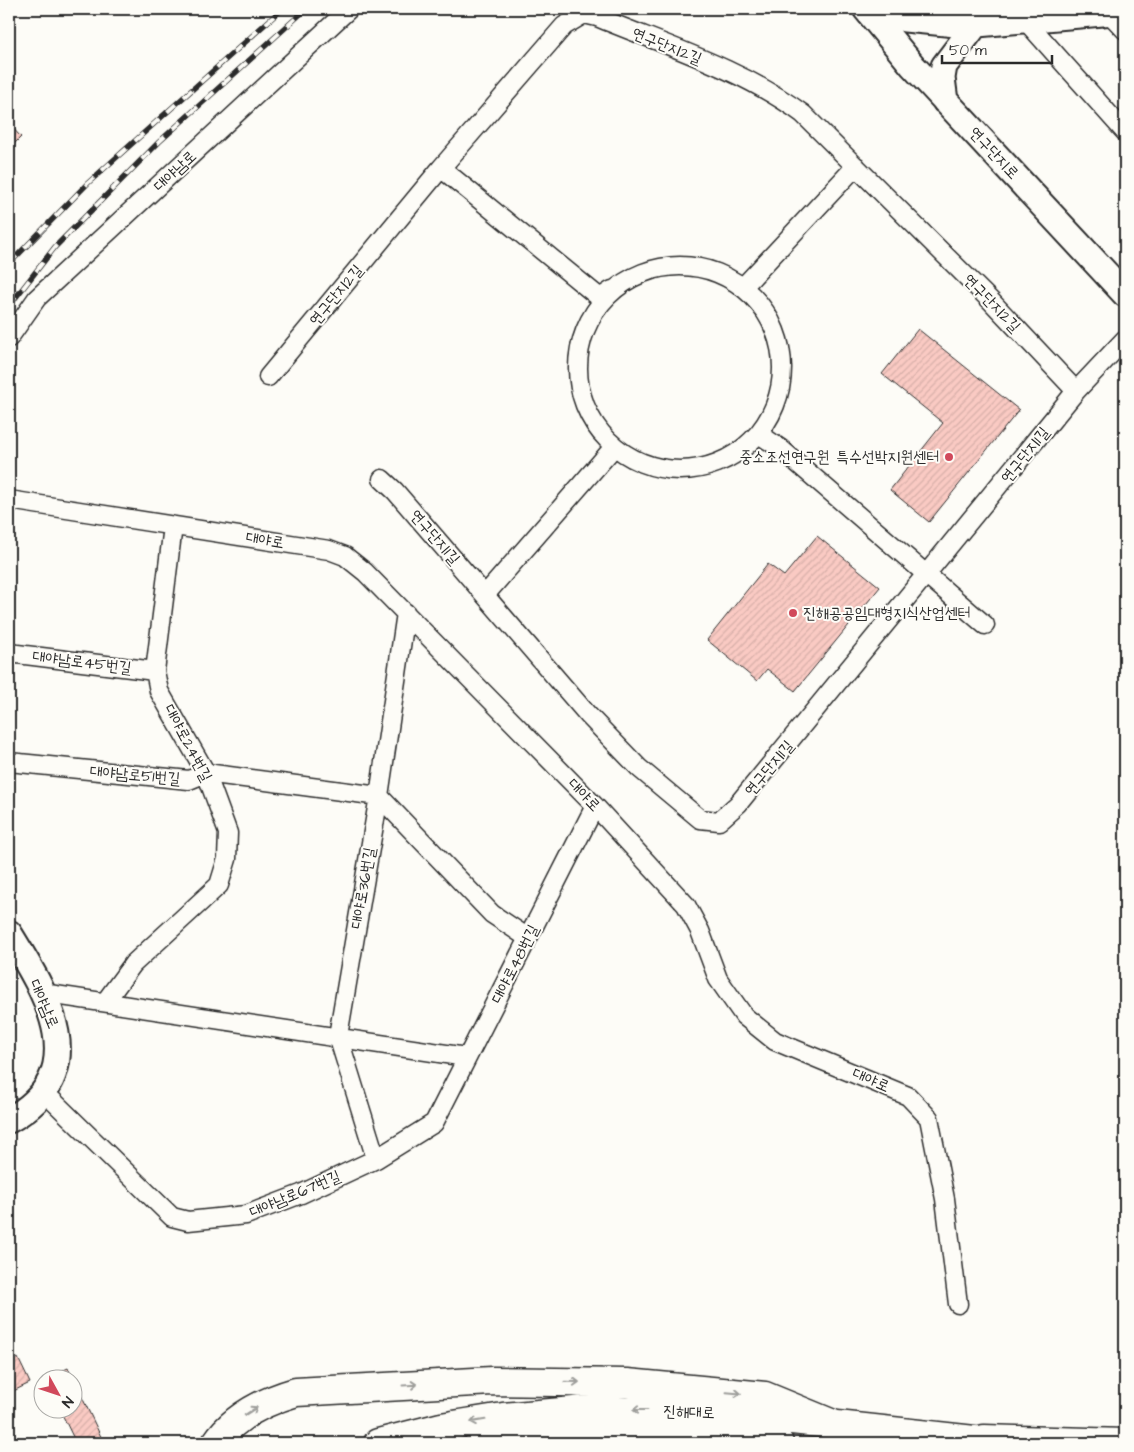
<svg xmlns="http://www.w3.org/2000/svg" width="1134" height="1452" viewBox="0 0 1134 1452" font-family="'Architects Daughter','Poor Story',sans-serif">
<defs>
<pattern id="building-hatch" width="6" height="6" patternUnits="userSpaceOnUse" patternTransform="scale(1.25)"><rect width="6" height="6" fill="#facac3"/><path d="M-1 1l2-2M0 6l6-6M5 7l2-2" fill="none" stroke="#d6aea8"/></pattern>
</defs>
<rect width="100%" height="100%" fill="#fdfcf7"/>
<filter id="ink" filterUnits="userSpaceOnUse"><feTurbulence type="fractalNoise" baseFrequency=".02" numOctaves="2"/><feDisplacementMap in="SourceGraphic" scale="10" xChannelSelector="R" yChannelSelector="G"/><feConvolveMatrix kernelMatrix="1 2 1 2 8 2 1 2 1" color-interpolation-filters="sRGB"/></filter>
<g filter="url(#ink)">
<path fill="url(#building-hatch)" stroke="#2b2b2b" d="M9,124L21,137L9,149Z
M918,329L1019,410L929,522L890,490L943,423L882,374Z
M817,536L880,587L795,691L767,669L757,681L707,640L768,564L784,576Z
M18,1358L30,1383L9,1393V1363Z
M68,1368L104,1443H76L60,1410H72V1380L45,1379Z"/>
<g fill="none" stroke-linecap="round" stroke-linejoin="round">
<defs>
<path id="street" d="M1108,12L1125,30
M1025,20L1125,132
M441,168L600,298L612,290
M578 368a102 102 0 1 1 204 0a102 102 0 1 1-204 0Z
M744,286L856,166
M9,338L37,298L349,9
M268,377L441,168L564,26L584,14L597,17C667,46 742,69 803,114L991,301L1076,391
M759,434L781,449L985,625
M382,479L395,491L588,715L639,768L700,819L719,821L738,804L1076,391L1125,339
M9,500L329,550L345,556L365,572L595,806L686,905L700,931L718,979L744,1016L775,1041L908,1096L929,1118L945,1199L958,1304
M485,595L614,447
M9,653L155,671
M9,762L189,780L206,773L379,796L492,914L528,938
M42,993L466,1057
M105,1002L133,964L219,885L227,859L228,833L206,773L159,691L155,671L173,526
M44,1092L172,1217L188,1221L246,1215L301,1194L376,1159L434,1123L595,806
M376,1159L338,1036L379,796L406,613"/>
<path id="secondary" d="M866,9L913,66L1125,294
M878,9L905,19L966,25L1125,11
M945,101L942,78L944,66L976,24
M9,933C48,996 95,1073 9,1120"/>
<path id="primary" d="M984,1439L1125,1443
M216,1443C234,1416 265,1401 296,1392L492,1381L627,1383L765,1396L838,1426
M378,1443L441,1427L503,1417L586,1410L746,1415L1002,1443
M479,1443C578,1428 680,1434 779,1443"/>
</defs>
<use href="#street" stroke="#2b2b2b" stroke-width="21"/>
<use href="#secondary" stroke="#2b2b2b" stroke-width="29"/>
<use href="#primary" stroke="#2b2b2b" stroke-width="31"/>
<use href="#street" stroke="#fdfcf7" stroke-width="18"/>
<use href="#secondary" stroke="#fdfcf7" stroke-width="25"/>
<use href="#primary" stroke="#fdfcf7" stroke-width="28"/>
<defs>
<path id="rail" d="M9,264L88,183L282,9
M9,306L55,247L159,142L306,9"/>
</defs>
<use href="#rail" stroke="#2b2b2b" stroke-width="5.5"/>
<use href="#rail" stroke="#fdfcf7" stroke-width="4" stroke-dasharray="11" stroke-linecap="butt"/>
</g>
<defs><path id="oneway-shaft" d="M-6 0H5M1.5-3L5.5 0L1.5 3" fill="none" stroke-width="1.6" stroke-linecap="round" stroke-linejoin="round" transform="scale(1.25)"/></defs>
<g stroke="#9e9e9b">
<use href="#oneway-shaft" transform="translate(572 1382) rotate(1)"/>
<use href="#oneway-shaft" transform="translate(410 1385) rotate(-3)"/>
<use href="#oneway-shaft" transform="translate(734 1393) rotate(5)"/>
<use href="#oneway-shaft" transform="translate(640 1410) rotate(-180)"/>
<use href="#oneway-shaft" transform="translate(251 1411) rotate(-33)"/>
<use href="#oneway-shaft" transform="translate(478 1421) rotate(170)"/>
</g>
</g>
<g fill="#d1495b" stroke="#fdfcf7" stroke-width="2">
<circle cx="949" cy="457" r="5"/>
<circle cx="793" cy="613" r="5"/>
</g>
<g text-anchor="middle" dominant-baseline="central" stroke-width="4" stroke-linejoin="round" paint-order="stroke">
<g font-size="16" fill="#2b2b2b" stroke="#fdfcf7">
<text transform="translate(667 46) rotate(22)">연구단지2길</text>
<text transform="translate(994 153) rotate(47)">연구단지로</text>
<text transform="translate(175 171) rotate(-43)">대야남로</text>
<text transform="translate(336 295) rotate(-50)">연구단지2길</text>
<text transform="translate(992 303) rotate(46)">연구단지2길</text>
<text transform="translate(1025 455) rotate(-51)">연구단지1길</text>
<text transform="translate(435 537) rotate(49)">연구단지1길</text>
<text transform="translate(265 540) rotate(9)">대야로</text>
<text transform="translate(82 662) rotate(7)">대야남로45번길</text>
<text transform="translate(188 743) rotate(62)">대야로24번길</text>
<text transform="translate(769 768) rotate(-50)">연구단지1길</text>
<text transform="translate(135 775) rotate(5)">대야남로51번길</text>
<text transform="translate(584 795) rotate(46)">대야로</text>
<text transform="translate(363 888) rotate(-80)">대야로36번길</text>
<text transform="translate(515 964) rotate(-63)">대야로48번길</text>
<text transform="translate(44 1004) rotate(67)">대야남로</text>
<text transform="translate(871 1080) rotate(23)">대야로</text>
<text transform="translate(295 1194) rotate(-23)">대야남로67번길</text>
<text transform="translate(689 1412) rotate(2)">진해대로</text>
</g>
<g font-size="16" fill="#2b2b2b" stroke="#fdfcf7" text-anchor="end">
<text x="939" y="457">중소조선연구원 특수선박지원센터</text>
<text x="803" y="613" text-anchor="start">진해공공임대형지식산업센터</text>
</g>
</g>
<rect width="1134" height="1452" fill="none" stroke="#fdfcf7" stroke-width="30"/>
<rect x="15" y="15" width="1104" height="1422" fill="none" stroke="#2b2b2b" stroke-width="2" filter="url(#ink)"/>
<g transform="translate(58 1394) rotate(130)"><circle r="24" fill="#fdfcf7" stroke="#a9a8a5"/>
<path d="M0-4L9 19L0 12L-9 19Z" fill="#d1495b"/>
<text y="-8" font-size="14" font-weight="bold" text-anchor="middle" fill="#2b2b2b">N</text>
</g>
<path d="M942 55v8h110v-8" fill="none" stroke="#2b2b2b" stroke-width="2.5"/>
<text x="949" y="55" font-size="15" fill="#2b2b2b" stroke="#fdfcf7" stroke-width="4" paint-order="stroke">50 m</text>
</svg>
